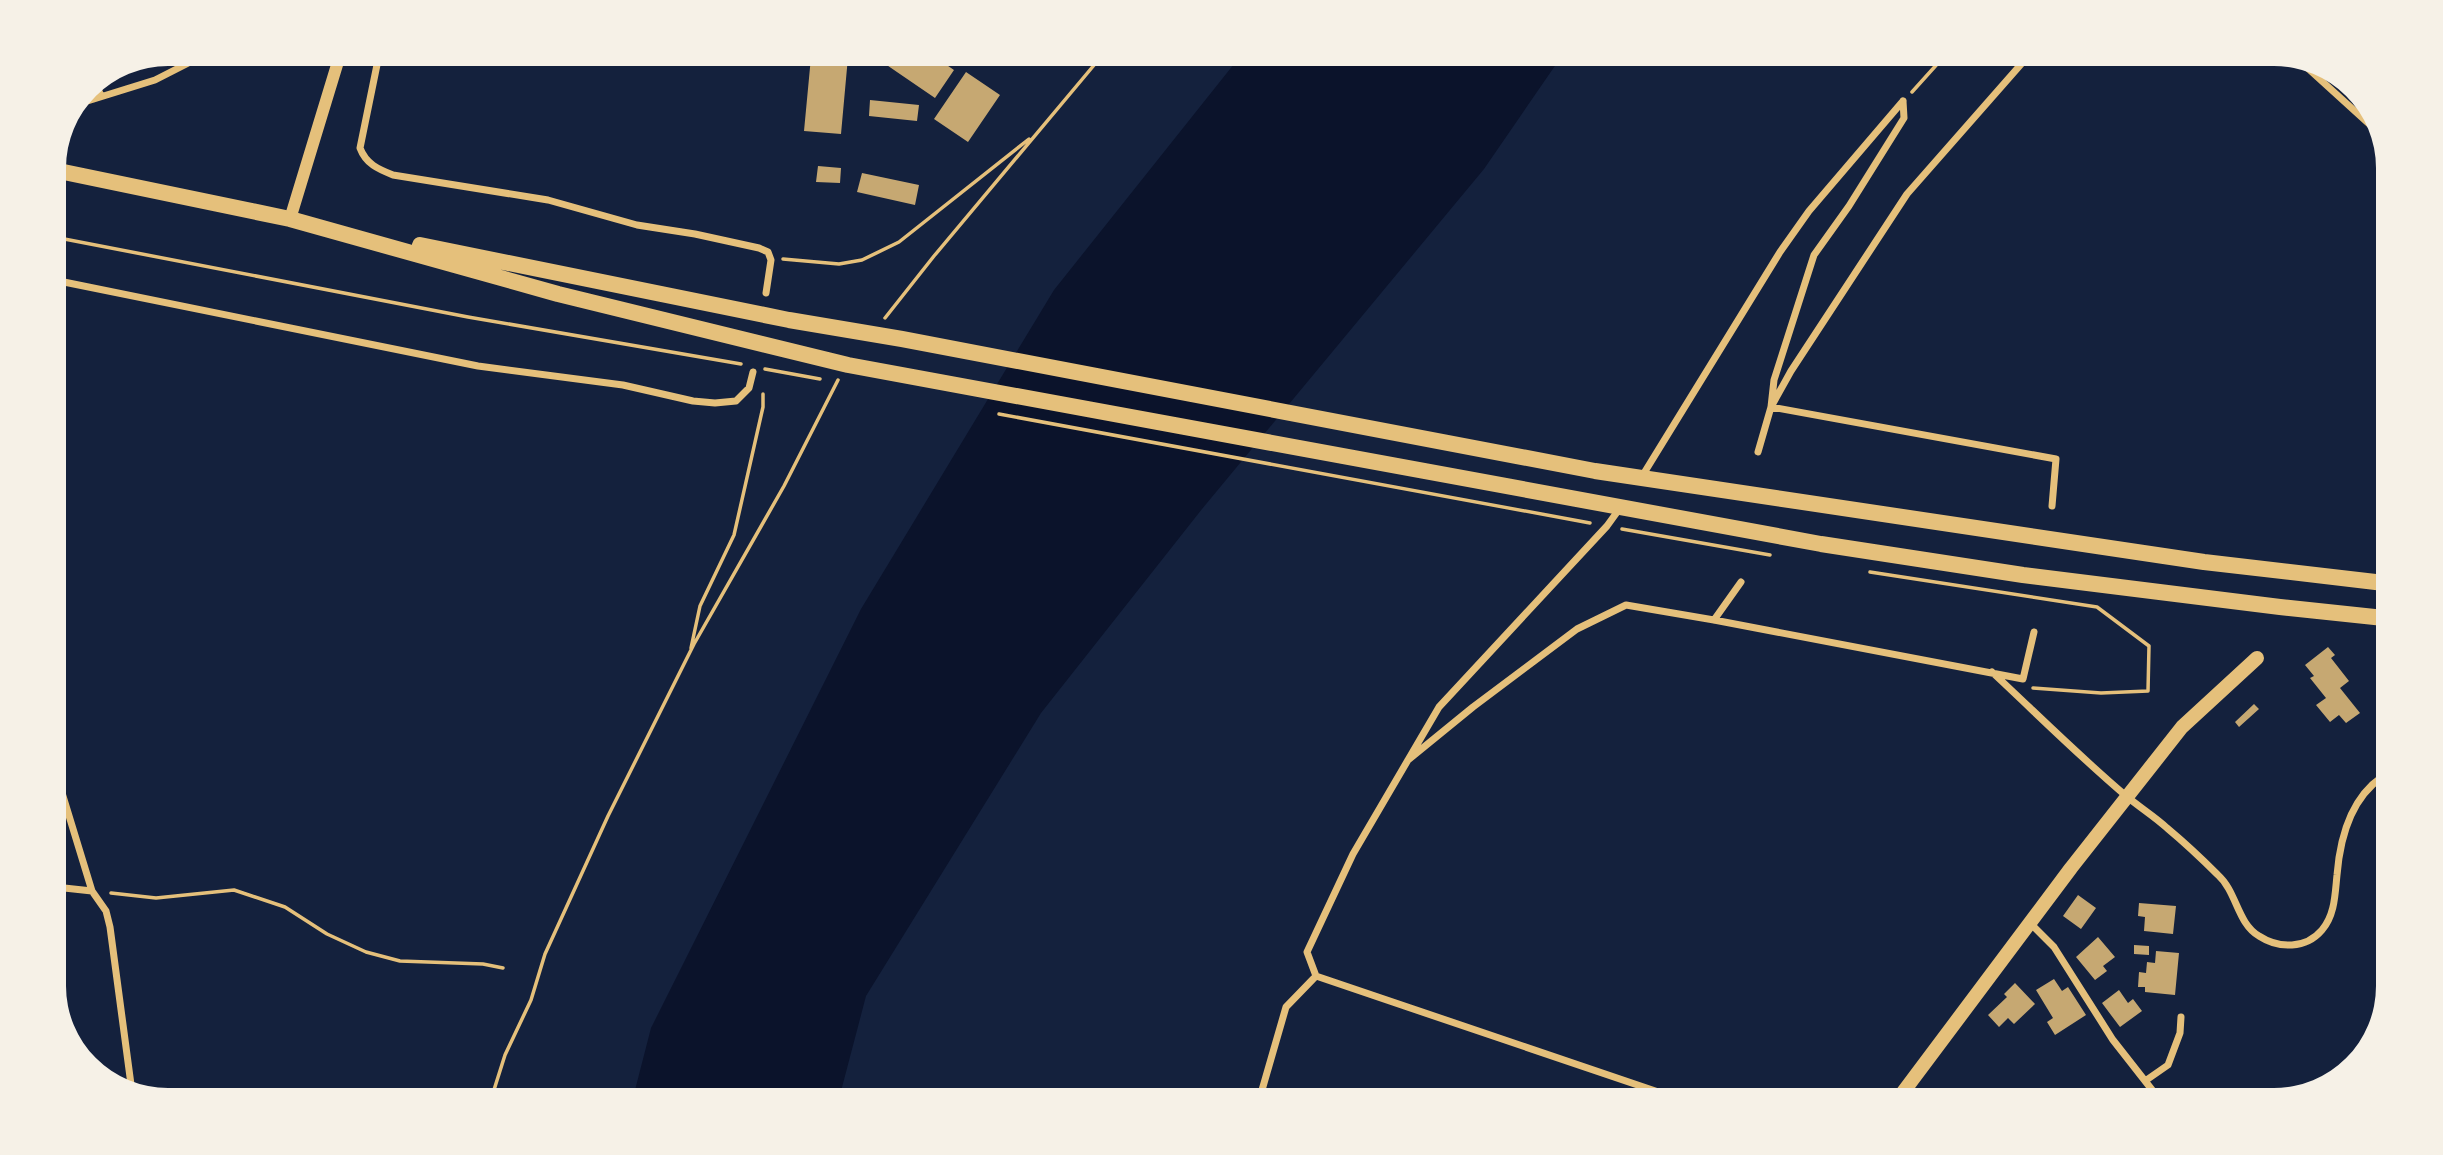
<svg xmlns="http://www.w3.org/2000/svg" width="2443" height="1155" viewBox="0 0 2443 1155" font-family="'Playfair Display',serif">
<rect width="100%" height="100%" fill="#14213d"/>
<path fill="#0b132b" d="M1238,59L1559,60L1484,169L1202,509L1041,713L866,996L840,1095L634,1094L651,1028L861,609L1054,290Z"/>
<path fill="#c6a872" d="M811,57H848L841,134L804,131Z
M875,57H935L954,70L935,98Z
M966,72L1000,95L968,142L934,119Z
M870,100L919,105L917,121L869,116Z
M818,166L841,168L840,183L816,182Z
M862,173L919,185L915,205L857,192Z
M2328,647L2335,655L2331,658L2349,681L2340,688L2360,713L2346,723L2339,715L2330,722L2316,705L2326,698L2310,678L2314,676L2305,665Z
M2254,704L2259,709L2239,727L2235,722Z
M2078,895L2096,908L2081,929L2063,916Z
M2139,903L2176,906L2173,934L2144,931L2145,917L2138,916Z
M2098,937L2115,957L2103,966L2107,971L2095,980L2076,957Z
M2134,945L2149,946V955L2134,954Z
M2156,951L2179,953L2175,995L2145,992V987H2138L2139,972L2146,973L2147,962L2155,963Z
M2054,979L2062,991L2068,987L2086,1015L2055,1035L2047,1022L2053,1018L2036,990Z
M2015,983L2035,1004L2014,1024L2008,1018L1999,1027L1988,1015L2007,997L2004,994Z
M2119,990L2128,1003L2133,999L2142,1011L2120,1027L2102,1003Z"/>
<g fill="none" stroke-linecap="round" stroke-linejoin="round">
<path stroke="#e5c07b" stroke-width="3.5" d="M1912,92L1939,62
M54,237L468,317L741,364
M783,259L839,264L862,260L899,242L1029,139
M885,318L934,256L1100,58
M765,369L820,379
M999,414L1590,523
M1622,529L1770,555
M1870,572L2097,607L2149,646L2148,691L2101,693L2033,688
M691,648L700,606L734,535L763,407V394
M111,893L156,898L234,890L285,907L327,934L366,952L400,961L483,964L503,968
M493,1093L505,1055L531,1000L545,954L608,816L694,644L784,486L838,380"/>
<path stroke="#e5c07b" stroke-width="7" d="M379,55L360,148C366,164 378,169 393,175L548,200L637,225L695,234L759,248L768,252L771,260L766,293
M2023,62L1907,194L1791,371L1771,407L2056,459L2052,506
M2302,63L2379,133
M96,84L101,96
M81,103L155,80L206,54
M54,280L478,366L623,385L693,401L715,403L736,401L749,388L753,372
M1758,452L1771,407L1774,380L1814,255L1849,206L1904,118L1903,101
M1641,478L1780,252L1809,211L1903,101
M1714,620L1741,582
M1992,672C2036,713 2079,756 2125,795C2139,807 2154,816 2167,828C2185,843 2202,859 2218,875C2237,892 2237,923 2259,936C2279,949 2306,949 2322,930C2335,915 2335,894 2337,875C2340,838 2350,799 2382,777
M55,752L59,783L92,891L106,911L110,927L132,1092
M1408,760L1473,707L1577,629L1626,605L1714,620L2023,679L2034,632
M55,887L92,891
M2030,923L2054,947L2113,1040L2160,1100
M1316,976L1676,1098
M2145,1081L2168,1065L2180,1033L2181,1017
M1260,1097L1286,1007L1316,976L1307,952L1353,854L1439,707L1607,526L1620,508"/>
<path stroke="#e5c07b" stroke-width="12" d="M290,219L340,55"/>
<path stroke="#e5c07b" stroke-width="14" d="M1898,1099L2071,868L2182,727L2257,658"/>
<path stroke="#e5c07b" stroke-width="16" d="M54,170L290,219L558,294L848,365L1821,544L2023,575L2280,607L2384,618
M420,245L789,320L902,339L1595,471L2204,562L2384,583"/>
</g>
<path d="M0 0H2443V1155H0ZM168 66H2274A102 102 0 0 1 2376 168V986A102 102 0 0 1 2274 1088H168A102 102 0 0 1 66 986V168A102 102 0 0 1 168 66Z" fill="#f6f1e7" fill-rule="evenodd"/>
</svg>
